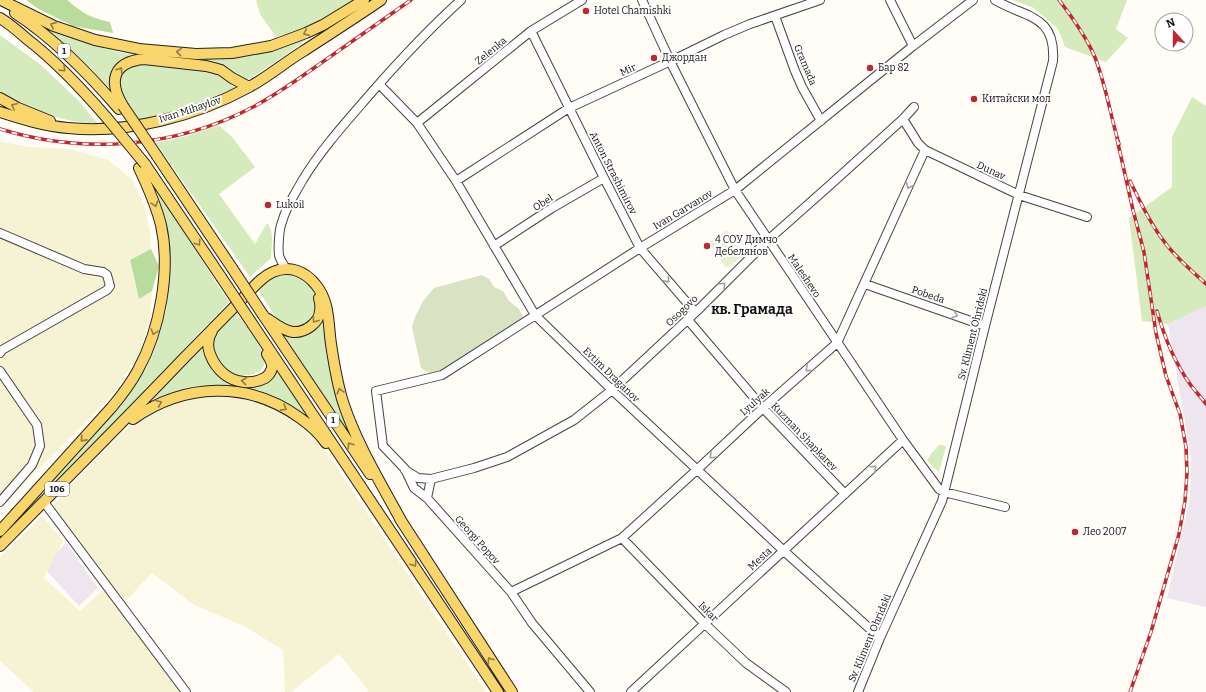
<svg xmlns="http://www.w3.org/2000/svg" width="1206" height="692" viewBox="0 0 1206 692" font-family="Bitter,serif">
<rect width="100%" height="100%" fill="#fffdf5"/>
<path fill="#eee6ef" d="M1206,306V607L1167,598L1190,498L1191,457L1168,324Z
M66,543L98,588L79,606L42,566Z"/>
<path fill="#f6f3d4" d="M0,141L29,147L70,149L108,160L132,179L144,205L150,232L151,249L130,260L134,281L139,299L152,291L150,317L140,353L113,394L12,496L0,507Z
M220,394L250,398L275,408L298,423L320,442L486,692H367L368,690L339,654L291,692H285L283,650L244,626L194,605L152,573L124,603L53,505L118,436L128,427L143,416L182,399Z
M42,516L63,541L44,578L80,611L104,589L180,692H34L0,661V557Z"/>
<path fill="#d5ebbd" d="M256,0H360L339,15L304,28L276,37L260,14Z
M1013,0H1127L1116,29L1128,38L1106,62L1065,47L1058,29L1034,8Z
M28,16L64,35L95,46L123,53L155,57L196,59L305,39L306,40L302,43L268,67L245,81L226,69L134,56C114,62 115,69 109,87H106L93,71L67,46Z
M0,35L41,65L79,101L98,124L72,121L39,113L0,95Z
M142,63L206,69L225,78L234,88L186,108L140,121L119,93L120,72L130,64Z
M1192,97L1206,106V306L1168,324L1142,321L1129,218L1172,187V137Z
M219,125L232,137L255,167L219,194L255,244L267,223C275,232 271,247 271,258L250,277L156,143L187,136Z
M157,191L229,302L0,541V537L71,455L112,414L128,395L145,371L156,345L166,310L170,274L166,237Z
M289,275L302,278L311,285L315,294L316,307L309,321L301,326L293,327L279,322L258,290C269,280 274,276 289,275Z
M236,312C244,324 262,345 264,359C267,375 245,377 234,374C228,372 222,368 219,363C213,355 213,346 211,336Z
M322,318L324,322L352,438L326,401L282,334C304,340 311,339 322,318Z
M201,347C205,357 210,369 218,376C224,381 231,383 239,384C255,388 271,387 277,368L315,423L261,393C237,384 209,384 185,390C172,392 161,397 149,400Z
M939,445H941L946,446L939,472L927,461L931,454Z"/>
<path fill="#b9dc9c" d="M26,0H67C84,14 89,17 110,22L113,33L73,26L37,8Z
M151,249L159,266L152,291L139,299L130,260Z"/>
<path fill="#d9e3c4" d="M482,275L489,279L494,287L503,291L509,301L519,309L523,317L437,372L430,373L421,368L412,327L416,315L423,301L434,288Z"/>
<path fill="#e6f2cf" d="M727,230L744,256L726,268L709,242Z"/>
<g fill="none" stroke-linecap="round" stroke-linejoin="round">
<defs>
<path id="minor" d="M642,0L672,65L735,190L903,440L939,489L944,492L1005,507
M890,0L913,46
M775,16L795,71L802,87L821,121
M531,31L604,178L640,248L695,312
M379,84L417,123L456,181L535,315L612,390L784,551L880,638
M903,119L918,143L925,150L1019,195L1087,217
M417,123L531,31L582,0
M456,181L569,108L675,59L724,35L750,24L820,0
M0,233L84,269L103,272L107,275L110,286L107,290L2,350L0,353
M494,246L552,208L604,178
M286,269C284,265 280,260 279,255C278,247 279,229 282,222C286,207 295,194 302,181C322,148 347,121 372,92C400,60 429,29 461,0
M865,284L985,326
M688,320L763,408L845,494
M0,371L37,425L40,446L32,465L0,502
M405,470L418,478L431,479L474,468L507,457L574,420L612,390L700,308L768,240L830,185L903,119L914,107
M427,498L431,479
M44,502L186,692
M622,538L705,624L746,663L786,692
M511,592L622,538L701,466L763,408L837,343L925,150
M590,692L532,623L511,592L427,498L414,488L405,469L383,446L376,391L442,375L640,248L735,190L913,46L973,0
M631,692L903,440
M858,692L880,638L942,501L985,326L1053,61C1056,14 1025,18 995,0"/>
<path id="major" d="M1,0L54,26L95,40L139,49L196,54L232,53L271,46L306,33L323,25L364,0
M15,13C55,39 88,73 119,109
M0,18C10,24 19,32 27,39C57,62 82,89 107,118
M0,98L18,108L50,121
M123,106C108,81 113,62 144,59L206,66L214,68L221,70L232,78L249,87
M0,112C22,119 44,126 68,128C128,134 196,116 249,87C268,77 284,63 302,52C328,35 355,18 381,0
M157,156L232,268
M145,164L221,277
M263,315L370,474
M268,319C275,324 284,331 293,332C305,333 319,323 320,311C321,307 320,302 319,298
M253,325L498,692
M212,331C207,339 207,346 210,354C213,362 218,369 224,374C235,383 252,385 265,378C268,376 271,372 272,368C273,363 269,358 267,354
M133,419C184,383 248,380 300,418C310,425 319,433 326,443
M400,519L512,692
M0,531L112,407C122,395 131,383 138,370C160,330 171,270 161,225C156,205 148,187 139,168
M0,546C62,483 124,421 185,357C205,337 224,317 244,297C253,288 261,277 273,272C289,265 305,271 316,285C330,302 328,324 331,344C334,364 337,383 343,402C357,445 382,485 403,524"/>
</defs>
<use href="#minor" stroke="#444" stroke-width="10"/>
<use href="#major" stroke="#222" stroke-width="12"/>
<use href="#minor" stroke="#fff" stroke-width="8"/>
<use href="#major" stroke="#f9d66b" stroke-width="10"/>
<defs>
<path id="rail" d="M1059,0C1072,17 1085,35 1094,55C1106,84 1110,115 1119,144
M0,129C84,155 175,148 253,107C278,94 301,77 324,61C353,41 382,20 411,0
M1117,139L1133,210L1144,252L1156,333L1166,376L1180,414L1186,447L1187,473L1185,501L1179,534L1151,632L1130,692
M1130,181C1140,201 1149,222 1163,240C1174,256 1191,270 1206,284
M1157,311C1164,336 1175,363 1190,384C1195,391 1201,397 1206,404"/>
</defs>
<use href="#rail" stroke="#c4262e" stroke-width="3.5"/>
<use href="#rail" stroke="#fff" stroke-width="2" stroke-dasharray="6" stroke-linecap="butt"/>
<defs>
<path id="major-bridge" d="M123,106L157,156
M107,118L145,164
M232,268L263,315
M221,277L253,325"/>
</defs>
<use href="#major-bridge" stroke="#222" stroke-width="12" stroke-linecap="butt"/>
<use href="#major-bridge" stroke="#f9d66b" stroke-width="10"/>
</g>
<defs><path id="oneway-chevron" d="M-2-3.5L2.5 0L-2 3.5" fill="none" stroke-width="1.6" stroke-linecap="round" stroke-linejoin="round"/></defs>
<g stroke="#917d42">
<use href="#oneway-chevron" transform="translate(53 25) rotate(-156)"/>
<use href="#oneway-chevron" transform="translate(306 33) rotate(156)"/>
<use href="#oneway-chevron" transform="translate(179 52) rotate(-175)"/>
<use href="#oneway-chevron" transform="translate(63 69) rotate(44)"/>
<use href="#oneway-chevron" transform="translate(120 70) rotate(-57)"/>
<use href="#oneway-chevron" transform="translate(14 106) rotate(-154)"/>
<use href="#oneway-chevron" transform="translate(155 204) rotate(72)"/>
<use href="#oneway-chevron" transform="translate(198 243) rotate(56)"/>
<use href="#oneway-chevron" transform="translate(315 320) rotate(126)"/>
<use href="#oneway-chevron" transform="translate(154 332) rotate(107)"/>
<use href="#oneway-chevron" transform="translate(244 381) rotate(-174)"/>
<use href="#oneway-chevron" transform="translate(340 391) rotate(-105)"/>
<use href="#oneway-chevron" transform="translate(159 403) rotate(-23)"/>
<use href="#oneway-chevron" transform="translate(284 408) rotate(29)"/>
<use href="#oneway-chevron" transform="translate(83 439) rotate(132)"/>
<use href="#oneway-chevron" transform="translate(350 445) rotate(-124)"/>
<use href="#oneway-chevron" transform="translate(414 564) rotate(57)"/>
<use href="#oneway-chevron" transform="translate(490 660) rotate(-123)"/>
</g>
<g stroke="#a0a0a0">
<use href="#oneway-chevron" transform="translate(909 186) rotate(114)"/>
<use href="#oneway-chevron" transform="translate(667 280) rotate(49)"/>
<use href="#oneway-chevron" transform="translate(723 285) rotate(-45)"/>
<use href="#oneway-chevron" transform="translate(955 315) rotate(19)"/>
<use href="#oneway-chevron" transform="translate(808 369) rotate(139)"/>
<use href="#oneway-chevron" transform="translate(712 456) rotate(137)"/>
<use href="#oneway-chevron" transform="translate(874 468) rotate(-43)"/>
</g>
<g fill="#c4262e" stroke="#fff" stroke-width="1.5">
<circle cx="586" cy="11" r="4"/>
<circle cx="654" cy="58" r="4"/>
<circle cx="870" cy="68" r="4"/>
<circle cx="974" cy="99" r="4"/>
<circle cx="268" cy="205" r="4"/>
<circle cx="707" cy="246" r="4"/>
<circle cx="1075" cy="532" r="4"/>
</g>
<g text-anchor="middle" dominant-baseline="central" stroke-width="4" stroke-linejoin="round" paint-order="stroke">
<g fill="#fff" stroke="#585858" stroke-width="1">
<rect x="58" y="44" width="12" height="14" rx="3"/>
<rect x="327" y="413" width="12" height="14" rx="3"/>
<rect x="45" y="482" width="24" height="14" rx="3"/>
</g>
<g font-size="9" font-weight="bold" fill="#111">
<text x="64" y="51">1</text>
<text x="333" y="420">1</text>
<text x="57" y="489">106</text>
</g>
<g font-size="10" fill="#111" stroke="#fff" text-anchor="start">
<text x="594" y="11">Hotel Chamishki</text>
<text x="662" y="58">Джордан</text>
<text x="878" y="68">Бар 82</text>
<text x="982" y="99">Китайски мол</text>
<text x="276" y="205">Lukoil</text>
<text x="715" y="240">4 СОУ Димчо<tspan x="715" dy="12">Дебелянов</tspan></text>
<text x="1083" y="532">Лео 2007</text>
</g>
<g font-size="10" fill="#111" stroke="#fff">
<text transform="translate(491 51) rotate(-39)">Zelenka</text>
<text transform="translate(805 65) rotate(67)">Gramada</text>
<text transform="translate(628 70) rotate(-25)">Mir</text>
<text transform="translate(190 110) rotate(-18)">Ivan Mihaylov</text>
<text transform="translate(991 171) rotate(25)">Dunav</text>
<text transform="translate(613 173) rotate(63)">Anton Strashimirov</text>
<text transform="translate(543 203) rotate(-32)">Obel</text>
<text transform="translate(683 210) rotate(-31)">Ivan Garvanov</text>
<text transform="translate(804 276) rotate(56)">Maleshevo</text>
<text transform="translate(928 295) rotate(19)">Pobeda</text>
<text transform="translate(682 311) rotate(-44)">Osogovo</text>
<text transform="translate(973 334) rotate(-76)">Sv. Kliment Ohridski</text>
<text transform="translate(611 375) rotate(44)">Evtim Draganov</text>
<text transform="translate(755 402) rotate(-42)">Lyulyak</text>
<text transform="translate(804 437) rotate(46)">Kuzman Shapkarev</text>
<text transform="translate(477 540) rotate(48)">Georgi Popov</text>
<text transform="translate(760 559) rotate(-43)">Mesta</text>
<text transform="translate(708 612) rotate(46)">Iskar</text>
<text transform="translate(870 638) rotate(-67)">Sv. Kliment Ohridski</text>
</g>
<g font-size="14" font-weight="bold" fill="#111" stroke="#fff">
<text x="752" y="309">кв. Грамада</text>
</g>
</g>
<g transform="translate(1174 32) rotate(339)"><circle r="19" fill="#ffffff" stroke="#a0a0a0"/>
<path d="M0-3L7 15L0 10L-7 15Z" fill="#c4262e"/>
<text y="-6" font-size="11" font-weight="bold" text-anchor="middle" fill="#111111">N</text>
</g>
</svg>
